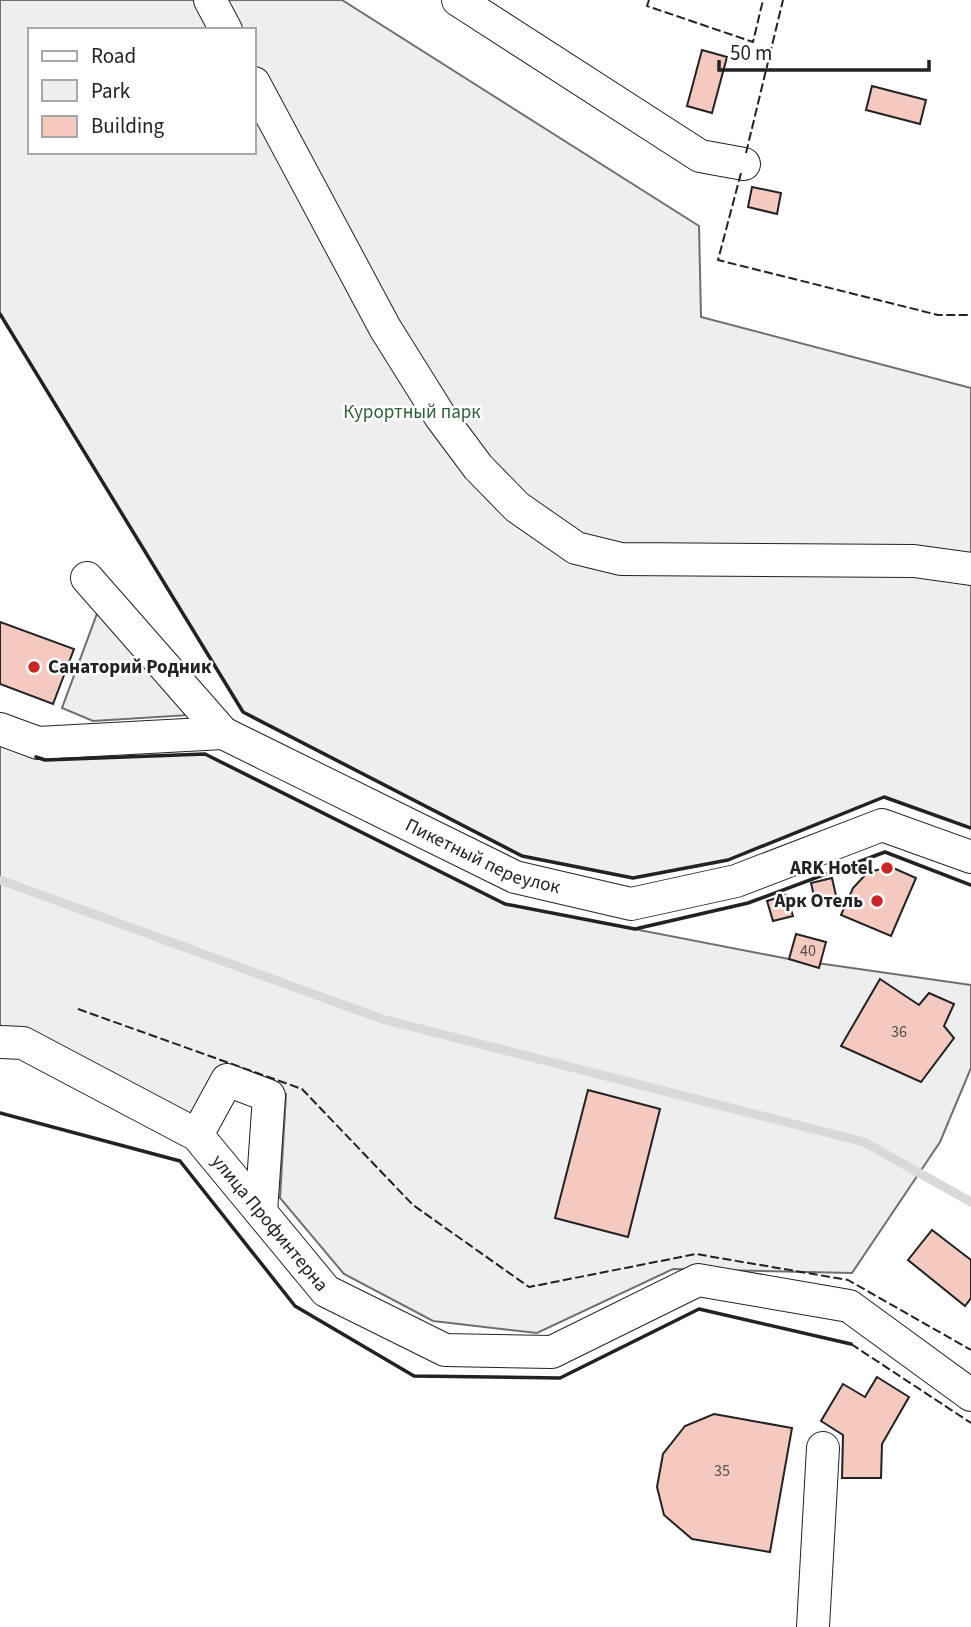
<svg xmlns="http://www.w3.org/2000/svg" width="971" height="1627" viewBox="0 0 971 1627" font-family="'Source Sans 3',sans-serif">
<rect width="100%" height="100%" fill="#fff"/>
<path fill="#eee" stroke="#6f6f6f" stroke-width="2" fill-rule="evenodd" d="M0,0H342L699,226L701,317L971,388V828L884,797L728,860L633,878L522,856L243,712L0,314ZM30,30H254V152H30Z
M98,611L190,715L93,721L62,708Z
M0,743L45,760L205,754L505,904L789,959L971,985V1068L940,1142L852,1273L673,1269L537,1333L433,1321L344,1274L280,1198L286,1094L221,1069L187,1118L0,1031Z"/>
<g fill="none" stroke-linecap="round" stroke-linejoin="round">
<path stroke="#d9d9d9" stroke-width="9" d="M0,880L382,1019L864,1142L971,1202"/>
</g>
<path fill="#f3c9c0" stroke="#222" stroke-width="2" d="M702,50L727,57L712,113L687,106Z
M872,86L926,100L920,124L866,110Z
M752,187L781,193L777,214L748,207Z
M0,622L74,649L53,704L0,684Z
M891,867L916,878L891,936L841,915L853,888L868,872Z
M832,878L837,900L816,905L811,883Z
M786,895L793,916L773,921L767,901Z
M796,934L826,942L819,968L789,959Z
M880,979L919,1005L929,993L954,1004L944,1026L954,1038L921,1082L841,1046Z
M588,1090L660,1109L628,1237L555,1218Z
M932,1230L971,1260V1298L965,1306L908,1260Z
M877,1377L909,1397L882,1444L881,1478H842L843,1435L821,1421L843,1384L865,1397Z
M714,1414L792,1428L770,1552L692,1539L664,1515L657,1487L663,1454L685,1426Z"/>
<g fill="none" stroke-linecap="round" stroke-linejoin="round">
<defs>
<g id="minor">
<path d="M210,0L226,30"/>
<path d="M458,0L700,156L744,164"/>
<path d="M254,83L385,328L440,416L478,467L517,507L576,548L621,559L914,561L971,569"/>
<path d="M87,578L223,733"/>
<path id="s1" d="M0,729L38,743L223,733L515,877L631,904L736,881L882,825L971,857"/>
<path id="s2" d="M0,1042L23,1043L197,1135L326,1291L445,1350L552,1352L698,1280L849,1306L971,1395"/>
<path d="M197,1135L227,1080L269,1096L261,1212"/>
<path d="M813,1627L823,1448"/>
</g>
</defs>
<use href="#minor" stroke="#222" stroke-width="34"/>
<use href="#minor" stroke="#fff" stroke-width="32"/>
<path stroke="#222" stroke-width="2" stroke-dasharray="9 3.5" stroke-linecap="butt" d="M649,0L647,6L753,42L763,0
M746,153L783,0
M741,173L718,260L938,315H971
M78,1009L302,1089L413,1205L529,1287L696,1254L848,1280L971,1350
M851,1344L971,1423"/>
<path stroke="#222" stroke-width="3.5" d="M0,314L243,712L522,856L633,878L728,860L884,797L971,828
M36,757L45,760L205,754L505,904L635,929L748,903L885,852L971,885
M0,1113L180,1161L295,1306L414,1376L560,1378L699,1309L851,1344"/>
</g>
<g fill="#c62828" stroke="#fff" stroke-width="2.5">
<circle cx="34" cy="667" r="7"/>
<circle cx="887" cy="868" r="7"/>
<circle cx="877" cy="901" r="7"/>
</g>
<g text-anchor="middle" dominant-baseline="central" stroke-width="5" stroke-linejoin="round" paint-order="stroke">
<g font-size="16" fill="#564c4a">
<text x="808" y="951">40</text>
<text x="899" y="1032">36</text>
<text x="722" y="1471">35</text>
</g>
<g font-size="19" fill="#2f5e38" stroke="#fff">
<text x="412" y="412">Курортный парк</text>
</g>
<g font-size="19" font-weight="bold" fill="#222" stroke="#fff" text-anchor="end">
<text x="48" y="667" text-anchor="start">Санаторий Родник</text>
<text x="873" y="868">ARK Hotel</text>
<text x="863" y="901">Арк Отель</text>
</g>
<g font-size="19" fill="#222" stroke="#fff">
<text stroke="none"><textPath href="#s1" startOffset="514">Пикетный переулок</textPath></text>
<text stroke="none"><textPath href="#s2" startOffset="334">улица Профинтерна</textPath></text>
</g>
</g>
<rect x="28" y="28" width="228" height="126" fill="#ffffff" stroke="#a7a7a7" stroke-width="2"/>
<rect x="42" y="51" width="35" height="10" fill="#ffffff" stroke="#a7a7a7" stroke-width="2"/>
<text x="91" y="63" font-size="21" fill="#222222">Road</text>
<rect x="42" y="80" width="35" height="21" fill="#eeeeee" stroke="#a7a7a7" stroke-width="2"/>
<text x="91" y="98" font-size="21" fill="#222222">Park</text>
<rect x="42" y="116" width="35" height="21" fill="#f3c9c0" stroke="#a7a7a7" stroke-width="2"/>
<text x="91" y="133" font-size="21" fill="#222222">Building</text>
<path d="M719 60v10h210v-10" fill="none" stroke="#222222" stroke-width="3.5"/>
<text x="730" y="60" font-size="21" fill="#222222" stroke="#ffffff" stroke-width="5" paint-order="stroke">50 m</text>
</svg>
